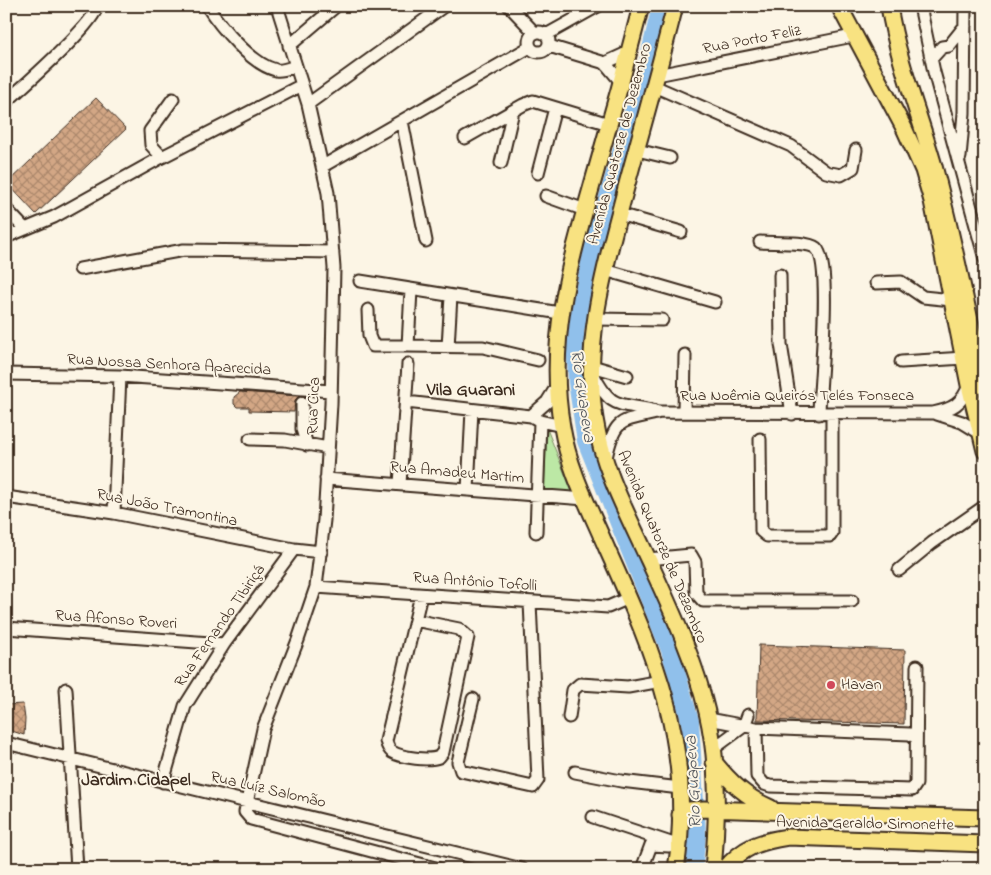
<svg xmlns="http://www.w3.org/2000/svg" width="991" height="875" viewBox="0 0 991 875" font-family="'Indie Flower',sans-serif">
<defs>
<pattern id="building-cross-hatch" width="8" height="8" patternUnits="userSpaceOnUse" patternTransform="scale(1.25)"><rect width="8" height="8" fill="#d3a785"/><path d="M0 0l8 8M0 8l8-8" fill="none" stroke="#ac886c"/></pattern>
</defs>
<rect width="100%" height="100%" fill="#fcf5e5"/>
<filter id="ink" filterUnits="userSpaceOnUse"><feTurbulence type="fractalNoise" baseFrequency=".02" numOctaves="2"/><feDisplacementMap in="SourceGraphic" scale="10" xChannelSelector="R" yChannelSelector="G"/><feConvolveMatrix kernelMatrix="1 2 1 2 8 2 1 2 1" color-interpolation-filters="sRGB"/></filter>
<g filter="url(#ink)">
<path fill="#bce8a5" stroke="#7c8962" d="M547,429L572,492L544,491Z"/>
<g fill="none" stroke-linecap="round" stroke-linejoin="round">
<path stroke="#90c0eb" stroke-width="18" d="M661,6L647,66L594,244L575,331L577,382L586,441L670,650L690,721L697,835L693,869"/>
</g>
<path fill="url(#building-cross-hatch)" stroke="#3b2a1e" d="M96,98L126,129L36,214L7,183Z
M240,392L299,396L295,400L294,412L249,411V407H237L234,404V397Z
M759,645L905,650L904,724L757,720Z
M23,704L25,719L24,735L6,729V705Z"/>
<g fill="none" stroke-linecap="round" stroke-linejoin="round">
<defs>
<path id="minor" d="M207,6C220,26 252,65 276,70C283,71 289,68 296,66
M277,6L308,104L328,193L334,268L331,404L324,520L316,587L298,640L263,729L245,812L251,819L439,869
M509,6L535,33
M920,6L934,72L985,259
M529 42a10 10 0 1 1 20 0a10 10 0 1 1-20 0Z
M546,35L598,6
M289,46L336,6
M549,46L605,63L621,82
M932,58L942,47L949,46L965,26
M605,63L629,52
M657,75L853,36
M654,86L791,146L826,172L841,175L853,168L856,150
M6,102C23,86 95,24 97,6
M308,104L444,6
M402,121L426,241
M465,138L523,105L533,101L609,124
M637,150L670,158
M162,157L151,145L150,131L173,99
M960,157L964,113L965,6
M501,163L513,111
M323,166L530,47
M538,173L555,108
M546,196L585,210
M6,209L25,229
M619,214L681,232
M6,237L54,217L162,157L302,85
M760,242C772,243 808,241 816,248C833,263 819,386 819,414
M80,269L184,250L333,252
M605,270L715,302
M780,275L781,344L792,414
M360,281L560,313
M876,283L901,282L923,297L952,300
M411,290L408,346L483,347L538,360
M368,310L369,336L373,346H408
M595,319L662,320
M448,347L451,296
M901,362L964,358
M592,366L627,376
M592,372C612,412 619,402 656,411
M6,374L120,376L331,391
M406,402L531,416L540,421L562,426
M302,403V429L307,445
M684,412L685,355
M937,414L962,422L980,433
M531,416L547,402L557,386
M250,439L285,440L328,448
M760,439L761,531L767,536H830L832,533V414
M606,458C615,415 623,422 660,412L933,413C953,409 962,404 969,385
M326,479L585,499
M400,484L408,364
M468,490L472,410
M6,497L114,513L294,549L321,552
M114,513L120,376
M536,532L540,421
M648,559L691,555L695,562L696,593L703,601H852
M899,570L932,543L985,506
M316,587L608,607L629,598
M415,620L459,629L468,637L443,752L439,757C429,761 402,758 392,752C388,749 387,745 386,741L421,595
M6,628L224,644
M66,689L77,869
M473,699L458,762L461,771L533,787L538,780L530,602
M569,717L573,690L580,684L628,687L661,681
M709,719L756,728L910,734L916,738
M756,728L757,776L764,784L770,786L912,790L916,784L917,666
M6,743L522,869
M713,749L744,726L748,715
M575,772L621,781L680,788
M163,782L185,706L224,644L294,549
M593,817L680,846
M642,869L651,845L669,846"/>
<path id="major" d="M641,6C627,61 612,116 596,171C572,256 546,337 562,427C569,470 590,509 607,549C655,655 695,749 676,869
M675,6C660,66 643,125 627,184C607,260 582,339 595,419C603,470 628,515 649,561C671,609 695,660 707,712C719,763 718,817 713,869
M839,6L904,128L923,170L932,201L969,385L985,451
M889,6C898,62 919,113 934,166C954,240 968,314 985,388
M714,762C731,783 746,797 771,808
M680,815L689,810L704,809L985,818
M725,869C742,847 761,841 788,837L985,844"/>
</defs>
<use href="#minor" stroke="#3b2a1e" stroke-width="15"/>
<use href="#major" stroke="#3b2a1e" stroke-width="19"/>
<use href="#minor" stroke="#fcf5e5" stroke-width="11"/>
<use href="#major" stroke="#f8e281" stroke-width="15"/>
</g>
</g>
<circle fill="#d1495b" stroke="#fcf5e5" stroke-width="2" cx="831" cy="685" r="5"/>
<g text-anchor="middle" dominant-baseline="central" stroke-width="4" stroke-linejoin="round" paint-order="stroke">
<g font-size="16" fill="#3b2a1e" stroke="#fcf5e5">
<text transform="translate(752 40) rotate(-11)">Rua Porto Feliz</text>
<text transform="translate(620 144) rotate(-75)">Avenida Quatorze de Dezembro</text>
<text transform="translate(169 365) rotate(3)">Rua Nossa Senhora Aparecida</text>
<text x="797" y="396">Rua Noêmia Queirós Telés Fonseca</text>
<text transform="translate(314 406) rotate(-88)">Rua Cica</text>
<text transform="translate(457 473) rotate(5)">Rua Amadeu Martim</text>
<text transform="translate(167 508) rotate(11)">Rua João Tramontina</text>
<text transform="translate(662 547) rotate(67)">Avenida Quatorze de Dezembro</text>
<text transform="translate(475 582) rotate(4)">Rua Antônio Tofolli</text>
<text transform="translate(116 620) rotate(4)">Rua Afonso Roveri</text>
<text transform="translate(220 626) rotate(-55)">Rua Fernando Tibiriçá</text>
<text transform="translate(268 790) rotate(13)">Rua Luíz Salomão</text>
<text transform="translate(865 824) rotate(1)">Avenida Geraldo Simonette</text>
</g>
<g font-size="16" fill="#3b2a1e" stroke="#fcf5e5" text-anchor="start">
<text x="841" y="685">Havan</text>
</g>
<g font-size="18" font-weight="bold" fill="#3b2a1e" stroke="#fcf5e5">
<text x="471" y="391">Vila Guarani</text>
<text x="136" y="781">Jardim Cidapel</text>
</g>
<g font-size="18" font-style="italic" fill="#54575c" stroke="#fcf5e5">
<text transform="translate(582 396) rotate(82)">Rio Guapeva</text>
<text transform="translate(694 782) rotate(-93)">Rio Guapeva</text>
</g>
</g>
<rect width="991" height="875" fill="none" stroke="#fcf5e5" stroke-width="25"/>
<rect x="12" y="12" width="966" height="850" fill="none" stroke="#3b2a1e" stroke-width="2" filter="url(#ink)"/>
</svg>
